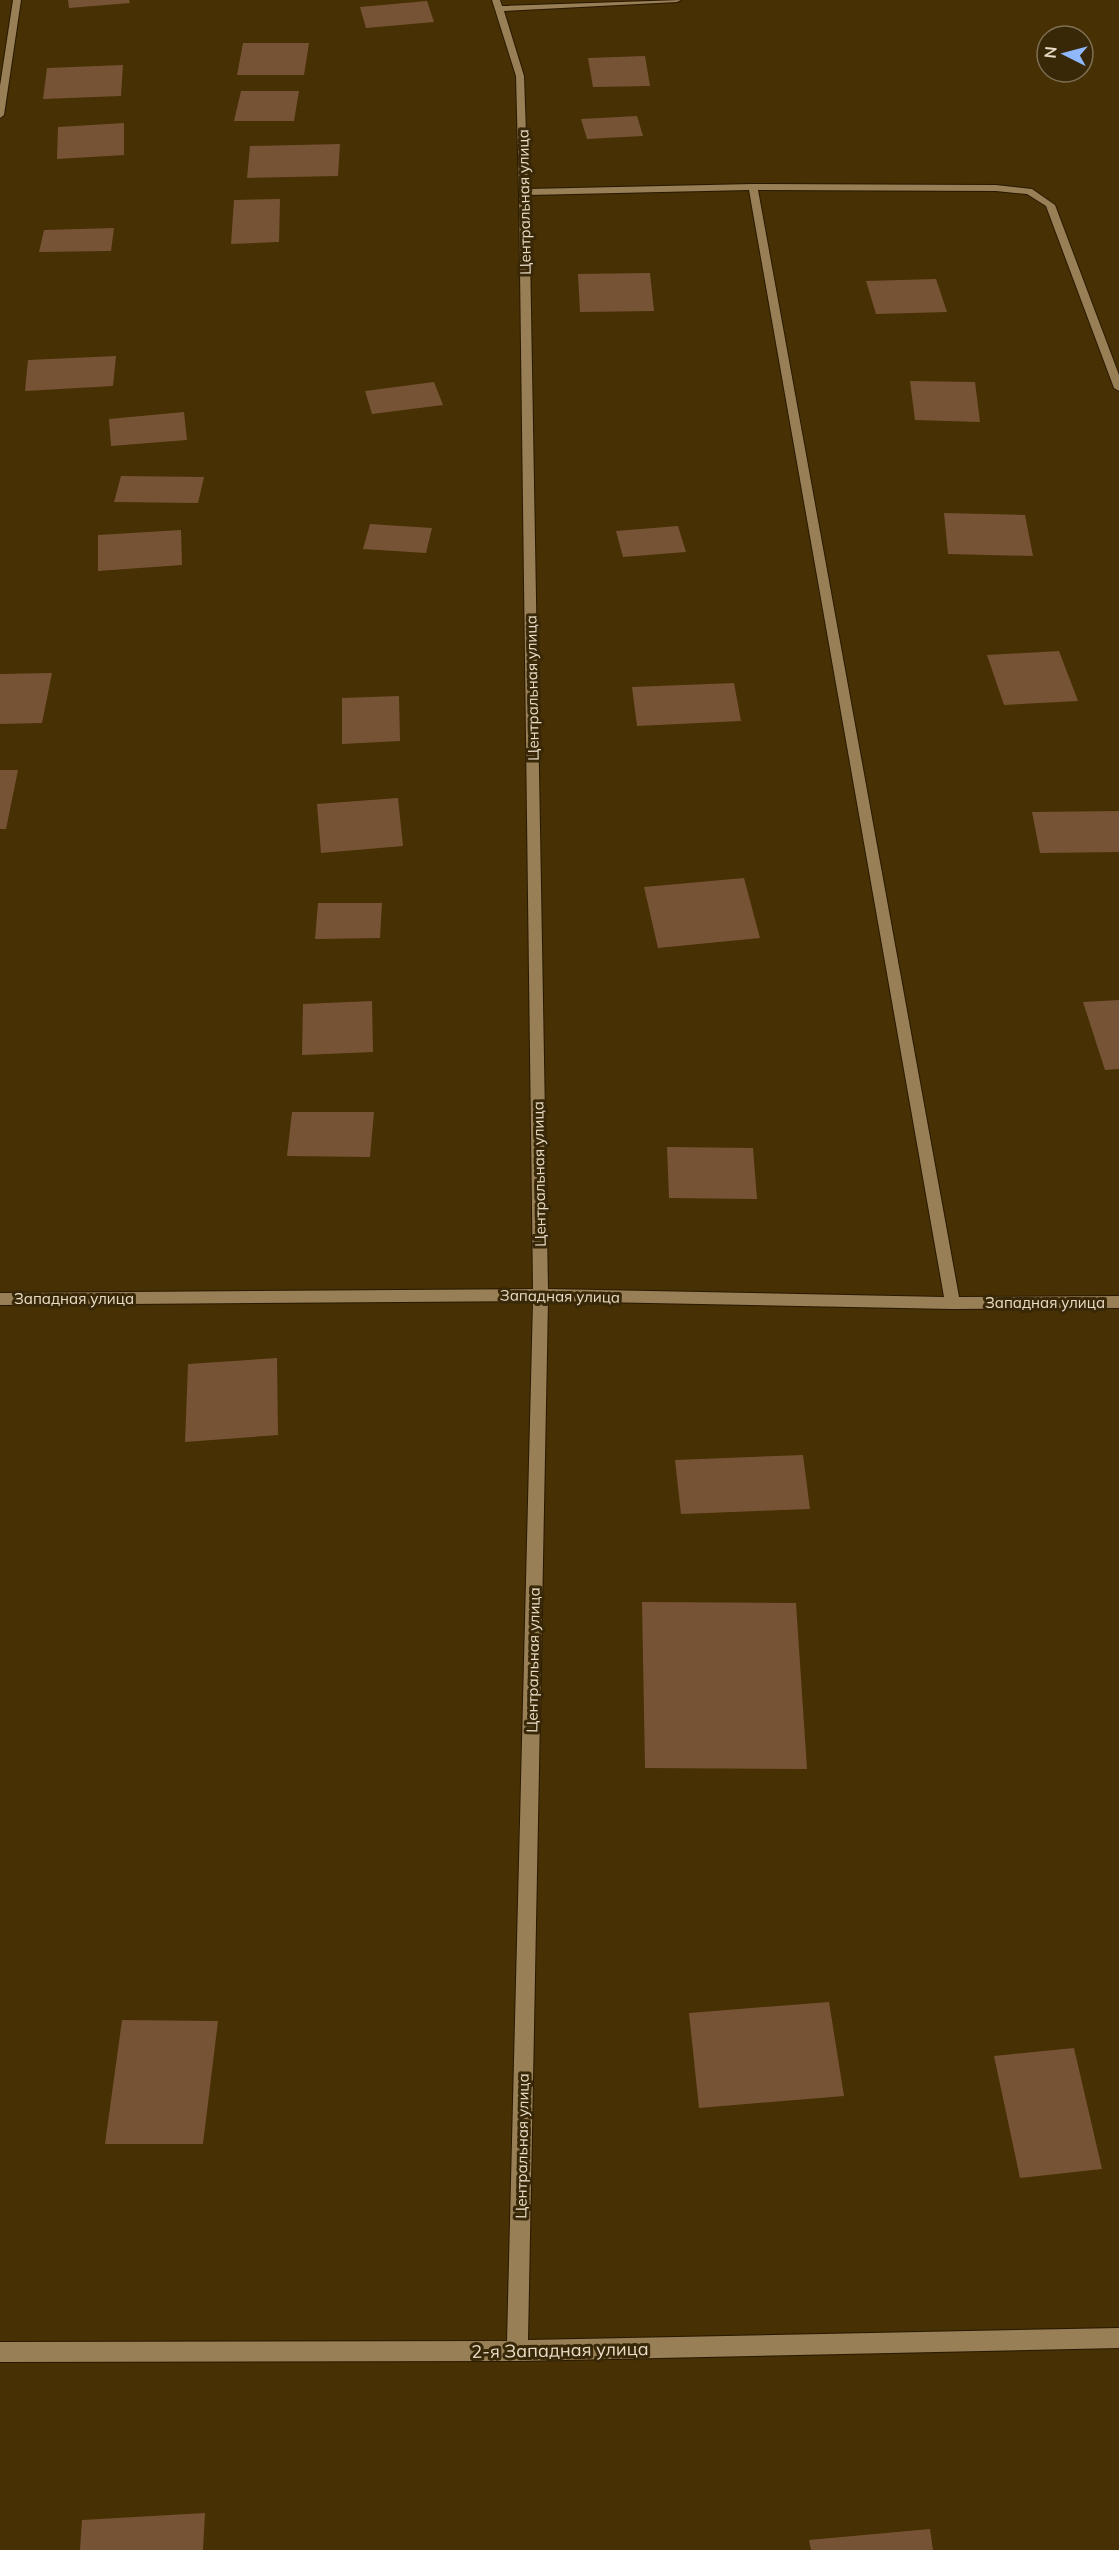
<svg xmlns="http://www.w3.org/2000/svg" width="1119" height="2550" viewBox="0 0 1119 2550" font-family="Mulish,sans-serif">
<rect width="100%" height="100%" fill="#463004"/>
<path fill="#775335" d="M68,0H129L130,3L69,8Z
M427,1L434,22L366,28L360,7Z
M243,43H309L304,75H237Z
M645,56L650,86L593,87L588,58Z
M123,65L121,96L43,99L47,68Z
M241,91H299L294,121H234Z
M637,116L643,136L587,139L581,119Z
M124,123V155L57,159L58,127Z
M340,144L338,176L247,178L250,146Z
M280,199L279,242L231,244L234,200Z
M114,228L111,251L39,252L44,230Z
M650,273L654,311L580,312L578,274Z
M936,279L947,312L876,314L866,281Z
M116,356L113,386L25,391L28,360Z
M910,381L975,382L980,422L915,420Z
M434,382L443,405L372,414L365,391Z
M184,412L187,440L111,446L109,419Z
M121,476L204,477L198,503L114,502Z
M944,513L1025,515L1033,556L948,554Z
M370,524L432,528L426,553L363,549Z
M678,526L686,552L623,557L616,531Z
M181,530L182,565L98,571V535Z
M1059,651L1078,701L1004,705L987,655Z
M52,673L42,723L0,724V674Z
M734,683L741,721L637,726L632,687Z
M399,696L400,741L342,744V698Z
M0,770H18L6,829H0Z
M398,798L403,846L321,853L317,804Z
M1119,811V852L1040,853L1032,812Z
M744,878L760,938L658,948L644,887Z
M318,903H382L380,938L315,939Z
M1119,1000V1069L1105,1070L1083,1002Z
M372,1001L373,1052L302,1055L303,1004Z
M292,1112H374L370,1157L287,1156Z
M667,1147L753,1148L757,1199L669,1198Z
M277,1358L278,1435L185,1442L188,1364Z
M803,1455L810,1509L681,1514L675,1460Z
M642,1602L796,1603L807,1769L645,1768Z
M829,2002L844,2096L699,2108L689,2013Z
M122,2020L218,2021L203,2144H105Z
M1074,2048L1102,2169L1020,2178L994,2056Z
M205,2513L203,2550H80L82,2520Z
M930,2529L933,2550H811L809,2540Z"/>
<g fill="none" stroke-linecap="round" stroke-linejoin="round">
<defs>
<path id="minor" d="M13,0H21L4,115L0,118V86Z
M492,0H500L502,6L681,0L677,2L504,11L524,76L528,189L753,184L996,185L1032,189L1055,205L1119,375V391L1114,388L1046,206L1027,194L996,191L758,190L959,1297L1119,1296V1308L953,1309L548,1301L528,2340L1119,2328V2348L517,2361L0,2362V2342L507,2341L533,1301L0,1305V1293L533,1289L519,192L516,76ZM749,190L944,1297L548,1289L529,195Z"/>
</defs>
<use href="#minor" stroke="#291900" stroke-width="2"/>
<use href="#minor" fill="#987f56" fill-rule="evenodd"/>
</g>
<g text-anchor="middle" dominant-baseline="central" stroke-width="6" stroke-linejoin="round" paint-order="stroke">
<g font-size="15" fill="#eaddc7" stroke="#382808">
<text transform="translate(524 202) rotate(-91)">Центральная улица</text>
<text transform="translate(532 688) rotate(-91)">Центральная улица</text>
<text transform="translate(539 1174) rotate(-91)">Центральная улица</text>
<text transform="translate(560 1296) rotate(1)">Западная улица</text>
<text x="74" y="1298">Западная улица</text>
<text x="1045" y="1302">Западная улица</text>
<text transform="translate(533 1660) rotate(-89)">Центральная улица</text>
<text transform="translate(522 2146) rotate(-89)">Центральная улица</text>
</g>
<g font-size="18" fill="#eaddc7" stroke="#382808">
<text transform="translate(560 2350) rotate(-1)">2-я Западная улица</text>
</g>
</g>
<g transform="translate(1065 54) rotate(276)"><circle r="28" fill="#382808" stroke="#7f7054" stroke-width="1.5"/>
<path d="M0-4.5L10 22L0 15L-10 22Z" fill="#8fb8fd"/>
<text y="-9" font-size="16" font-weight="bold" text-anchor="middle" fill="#eaddc7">N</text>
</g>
</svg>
